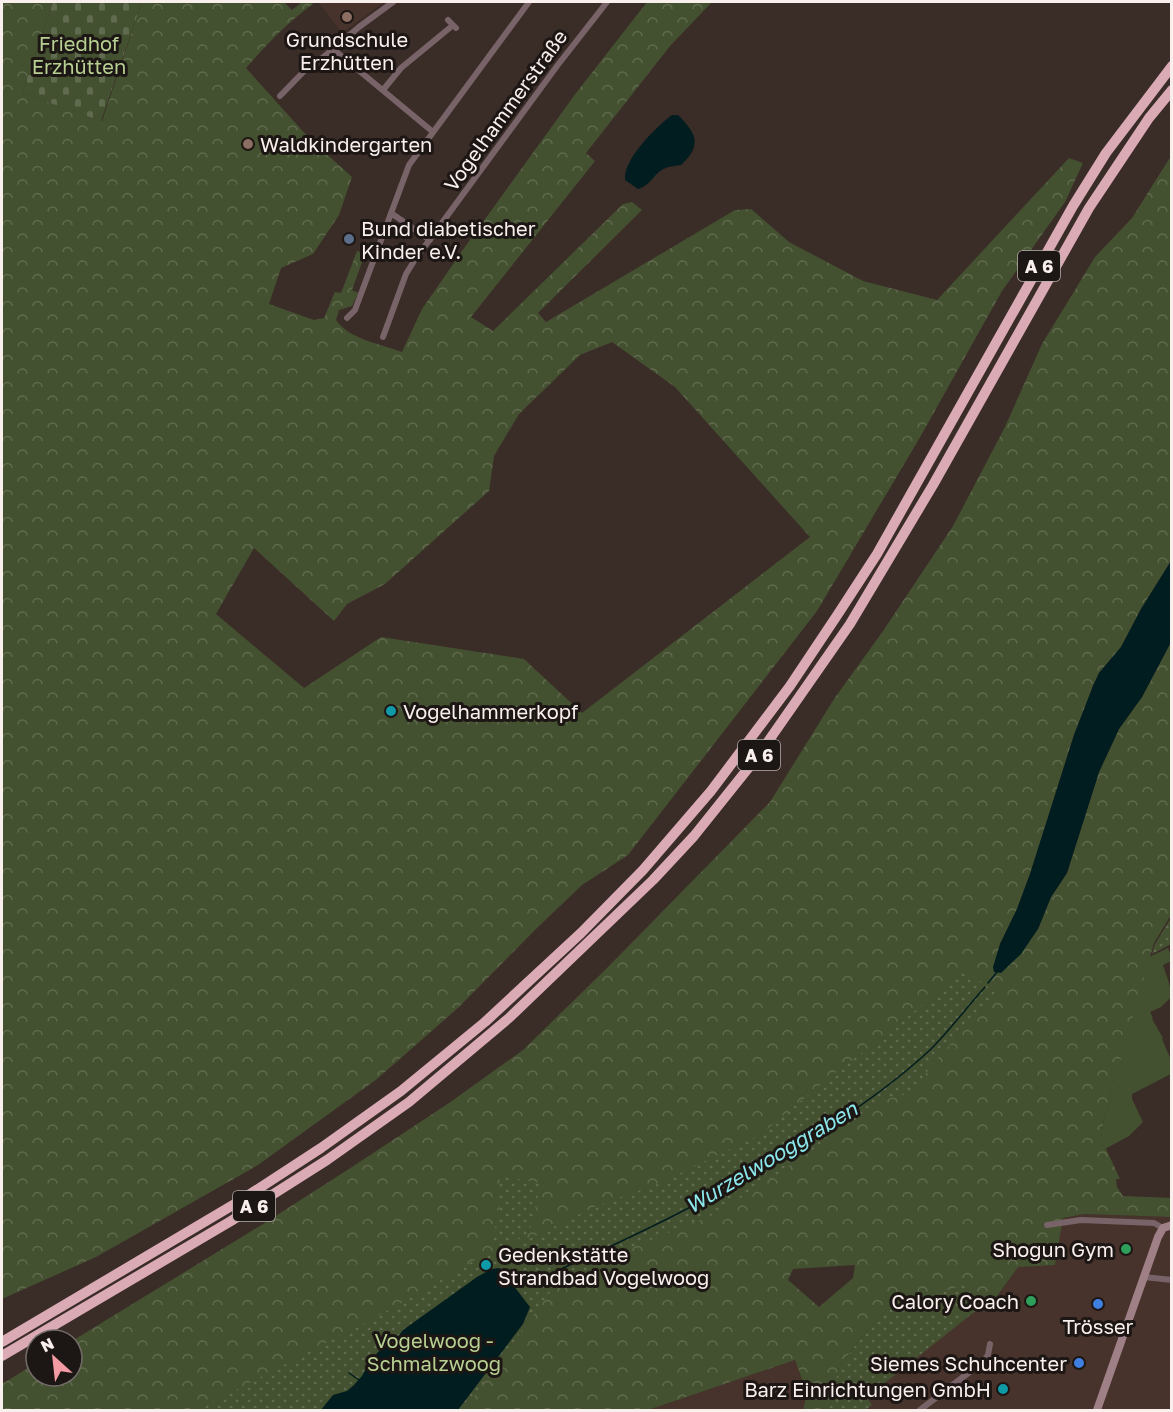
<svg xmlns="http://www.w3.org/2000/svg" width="1173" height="1412" viewBox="0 0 1173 1412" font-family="'Golos Text',sans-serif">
<defs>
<pattern id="forest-crowns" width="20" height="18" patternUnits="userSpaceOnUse" patternTransform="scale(1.5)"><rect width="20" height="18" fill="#445130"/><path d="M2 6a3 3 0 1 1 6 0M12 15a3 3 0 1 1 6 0" fill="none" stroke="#606a4e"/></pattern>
<pattern id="cemetery-stones" width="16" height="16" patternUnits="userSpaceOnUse" patternTransform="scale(1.5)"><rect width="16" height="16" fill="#445130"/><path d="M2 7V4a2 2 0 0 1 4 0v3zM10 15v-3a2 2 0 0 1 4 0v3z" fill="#606a4e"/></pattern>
<pattern id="park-dots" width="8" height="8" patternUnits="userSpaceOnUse" patternTransform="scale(1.5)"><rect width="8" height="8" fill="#445130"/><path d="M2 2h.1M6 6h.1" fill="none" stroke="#606a4e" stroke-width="1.8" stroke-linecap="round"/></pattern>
</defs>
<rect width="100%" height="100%" fill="#3a2c27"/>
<path fill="#47332b" d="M318,2H384L342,33Z
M1084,1214L1171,1217V1410H829L969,1283L991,1306L1018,1267L1055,1265L1063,1218Z
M795,1360L807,1393L803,1410H648Z"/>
<path fill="#445130" d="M1168,948L1171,956V961L1163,965C1166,975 1171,985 1171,997L1161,1007L1150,1012L1153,1018L1152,1019L1163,1038L1162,1039L1171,1060V1074L1132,1094V1099L1143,1122L1129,1136L1105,1149L1101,1138L1104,1118L1149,957Z"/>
<path fill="url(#forest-crowns)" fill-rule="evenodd" d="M2,2H53L22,93L102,121L142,2H284L292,10L302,2H311L313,4C287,23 267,44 246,68L309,138L352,177L339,215L313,254L281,268L269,304L314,320L324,318L335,292L341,293L357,251L365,254L352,290L358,293L352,306L339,310L336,320C349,339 380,344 402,352L422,309L467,244L576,93L647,2H712L670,46L586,153L595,161L471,317L493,331L623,204L632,202L642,210L538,313L546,322L735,210L751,209L789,242L863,281L937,300L1069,158L1083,163L1065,202L1002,291L919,439L817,611L628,855L582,885L536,929L459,1007L377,1079L258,1165L96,1257L2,1299ZM612,342L675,387L810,537L582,713L524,659L381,637L304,688L216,614L254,548L334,621L347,604L385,584L489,491L494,456L519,414L580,355Z
M1171,156V561L1141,609L1121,647L1099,673L1093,686L1074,735L1030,874L1017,909L1000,944L1038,929L1051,897L1067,873L1099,772L1119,729L1142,697L1171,642V915L1154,943L1104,1118L1101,1138L1120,1179H1116L1117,1187L1123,1196L1171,1198V1217L1084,1214L1063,1218L1055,1265L1018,1267L990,1306L987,1302L885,1311L861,1338L839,1367L829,1410H803L807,1393L795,1360L648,1410H2V1384L36,1363V1376H72V1341L263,1224L352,1167L449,1103L523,1050L606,969L770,802L834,699L883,631L953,526L1005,427L1042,344L1095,257L1132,218ZM855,1265L853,1278L819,1307L788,1280L793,1269Z"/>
<path fill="url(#cemetery-stones)" d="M53,2H142L101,121L22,93Z"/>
<path fill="url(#park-dots)" d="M1171,918V944L1152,954L1155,944Z
M966,969L996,994L929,1068L921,1083L915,1089L906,1094L884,1100L775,1176L715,1214L636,1246L576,1275L553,1288L464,1410H198L404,1302L480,1257L501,1253L596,1206L658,1184L761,1134L831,1076L887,1034Z
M500,1176L541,1183L529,1234L500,1248L493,1244L495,1227L499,1224Z
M969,1283L987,1302L867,1397L872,1405L866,1410H829L839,1367L861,1338L885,1311Z"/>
<path fill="#011d1f" d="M672,115H678C697,134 702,145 681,165C677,166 670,166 666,168C654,172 651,186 638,189L625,180C623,159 657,126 672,115Z
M1171,561V642L1142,697L1119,729L1099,772L1067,873L1051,897L1038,929L1021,954L1001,973L994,972L993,967L1000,944L1017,909L1030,874L1074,735L1093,686L1099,673L1121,647L1141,609Z
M500,1268L530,1307L523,1324L458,1410H321L333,1395L347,1391L354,1385L362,1376L369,1363L378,1352L394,1342L403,1330L477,1277L491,1269Z"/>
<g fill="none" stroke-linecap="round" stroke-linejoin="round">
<path stroke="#011d1f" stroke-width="1.5" d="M988,983L997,972
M527,1284C623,1242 718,1197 807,1141C850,1114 894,1084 931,1049C950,1030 967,1007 985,987
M349,1373L359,1380"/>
<path stroke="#776368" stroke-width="6" d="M448,20L456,28
M333,49L433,132
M383,90L401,68L452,26
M280,96L310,65L321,59L359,27L393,2
M391,213L430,240
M347,318L355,310L409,165L529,2
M383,337L406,274L414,261L557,66L607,2
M1047,1225L1081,1220L1154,1223L1163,1228
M1144,1277L1172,1280
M920,1410L984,1361L988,1355L990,1344"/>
<path stroke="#9f8087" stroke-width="8" d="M1097,1410L1158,1237L1163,1228L1172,1225"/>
<path stroke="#daaab5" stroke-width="10" d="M2,1342L238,1202L321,1148L401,1091L485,1022L581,933L643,870L711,791L790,686L838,614L877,554L1073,206L1106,153L1172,66
M2,1356L231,1221L327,1160L409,1102L509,1018L653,880L694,836L758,756L850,624L933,485L1089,208L1149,118L1172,90"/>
</g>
<g fill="#8d6e63" stroke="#1c1614" stroke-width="2">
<circle cx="347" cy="17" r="6"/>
<circle cx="248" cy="144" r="6"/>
</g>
<circle fill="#5c6f8a" stroke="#1c1614" stroke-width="2" cx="349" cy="239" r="6"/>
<g fill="#0f9aa8" stroke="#1c1614" stroke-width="2">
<circle cx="391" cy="711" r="6"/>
<circle cx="486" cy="1265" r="6"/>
<circle cx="1003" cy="1389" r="6"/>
</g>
<g fill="#2e9e5b" stroke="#1c1614" stroke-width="2">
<circle cx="1126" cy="1249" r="6"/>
<circle cx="1031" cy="1301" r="6"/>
</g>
<g fill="#3f7fe0" stroke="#1c1614" stroke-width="2">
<circle cx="1098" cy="1304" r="6"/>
<circle cx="1079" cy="1363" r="6"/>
</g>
<g text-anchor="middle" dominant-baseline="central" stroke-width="6" stroke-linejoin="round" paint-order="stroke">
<g fill="#1c1614" stroke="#b7aeab" stroke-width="1.5">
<rect x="1018" y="251" width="42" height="30" rx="4.5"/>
<rect x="738" y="740" width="42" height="30" rx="4.5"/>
<rect x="233" y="1191" width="42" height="30" rx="4.5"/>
</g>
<g font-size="18" font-weight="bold" fill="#f9efec">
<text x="1039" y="266">A 6</text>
<text x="759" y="755">A 6</text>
<text x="254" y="1206">A 6</text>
</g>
<g font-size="20" fill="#f9efec" stroke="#1c1614" text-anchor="start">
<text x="347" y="39" text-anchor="middle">Grundschule<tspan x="347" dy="23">Erzhütten</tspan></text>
<text x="260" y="144">Waldkindergarten</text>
<text x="361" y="228">Bund diabetischer<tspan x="361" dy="23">Kinder e.V.</tspan></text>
<text x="403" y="711">Vogelhammerkopf</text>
<text x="1114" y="1249" text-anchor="end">Shogun Gym</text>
<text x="498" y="1254">Gedenkstätte<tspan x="498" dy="23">Strandbad Vogelwoog</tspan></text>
<text x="1019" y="1301" text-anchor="end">Calory Coach</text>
<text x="1098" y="1326" text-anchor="middle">Trösser</text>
<text x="1067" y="1363" text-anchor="end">Siemes Schuhcenter</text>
<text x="991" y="1389" text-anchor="end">Barz Einrichtungen GmbH</text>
</g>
<g font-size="20" fill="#b7d092" stroke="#1c1614">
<text x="79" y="43">Friedhof<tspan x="79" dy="23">Erzhütten</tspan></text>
<text x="434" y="1340">Vogelwoog -<tspan x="434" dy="23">Schmalzwoog</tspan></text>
</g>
<g font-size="20" fill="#f9efec" stroke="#1c1614">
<text transform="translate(505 110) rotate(-54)">Vogelhammerstraße</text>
</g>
<g font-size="21" font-style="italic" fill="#8ce8ec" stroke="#1c1614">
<text transform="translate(771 1157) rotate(-31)">Wurzelwooggraben</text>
</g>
</g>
<rect width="1173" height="1412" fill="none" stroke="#f9efec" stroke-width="6"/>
<g transform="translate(54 1358) rotate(333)"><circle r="28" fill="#1c1614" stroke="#746d6a" stroke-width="1.5"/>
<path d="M0-4.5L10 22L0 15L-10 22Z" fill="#f49aa3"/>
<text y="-9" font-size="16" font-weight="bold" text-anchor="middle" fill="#f9efec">N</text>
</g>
</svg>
